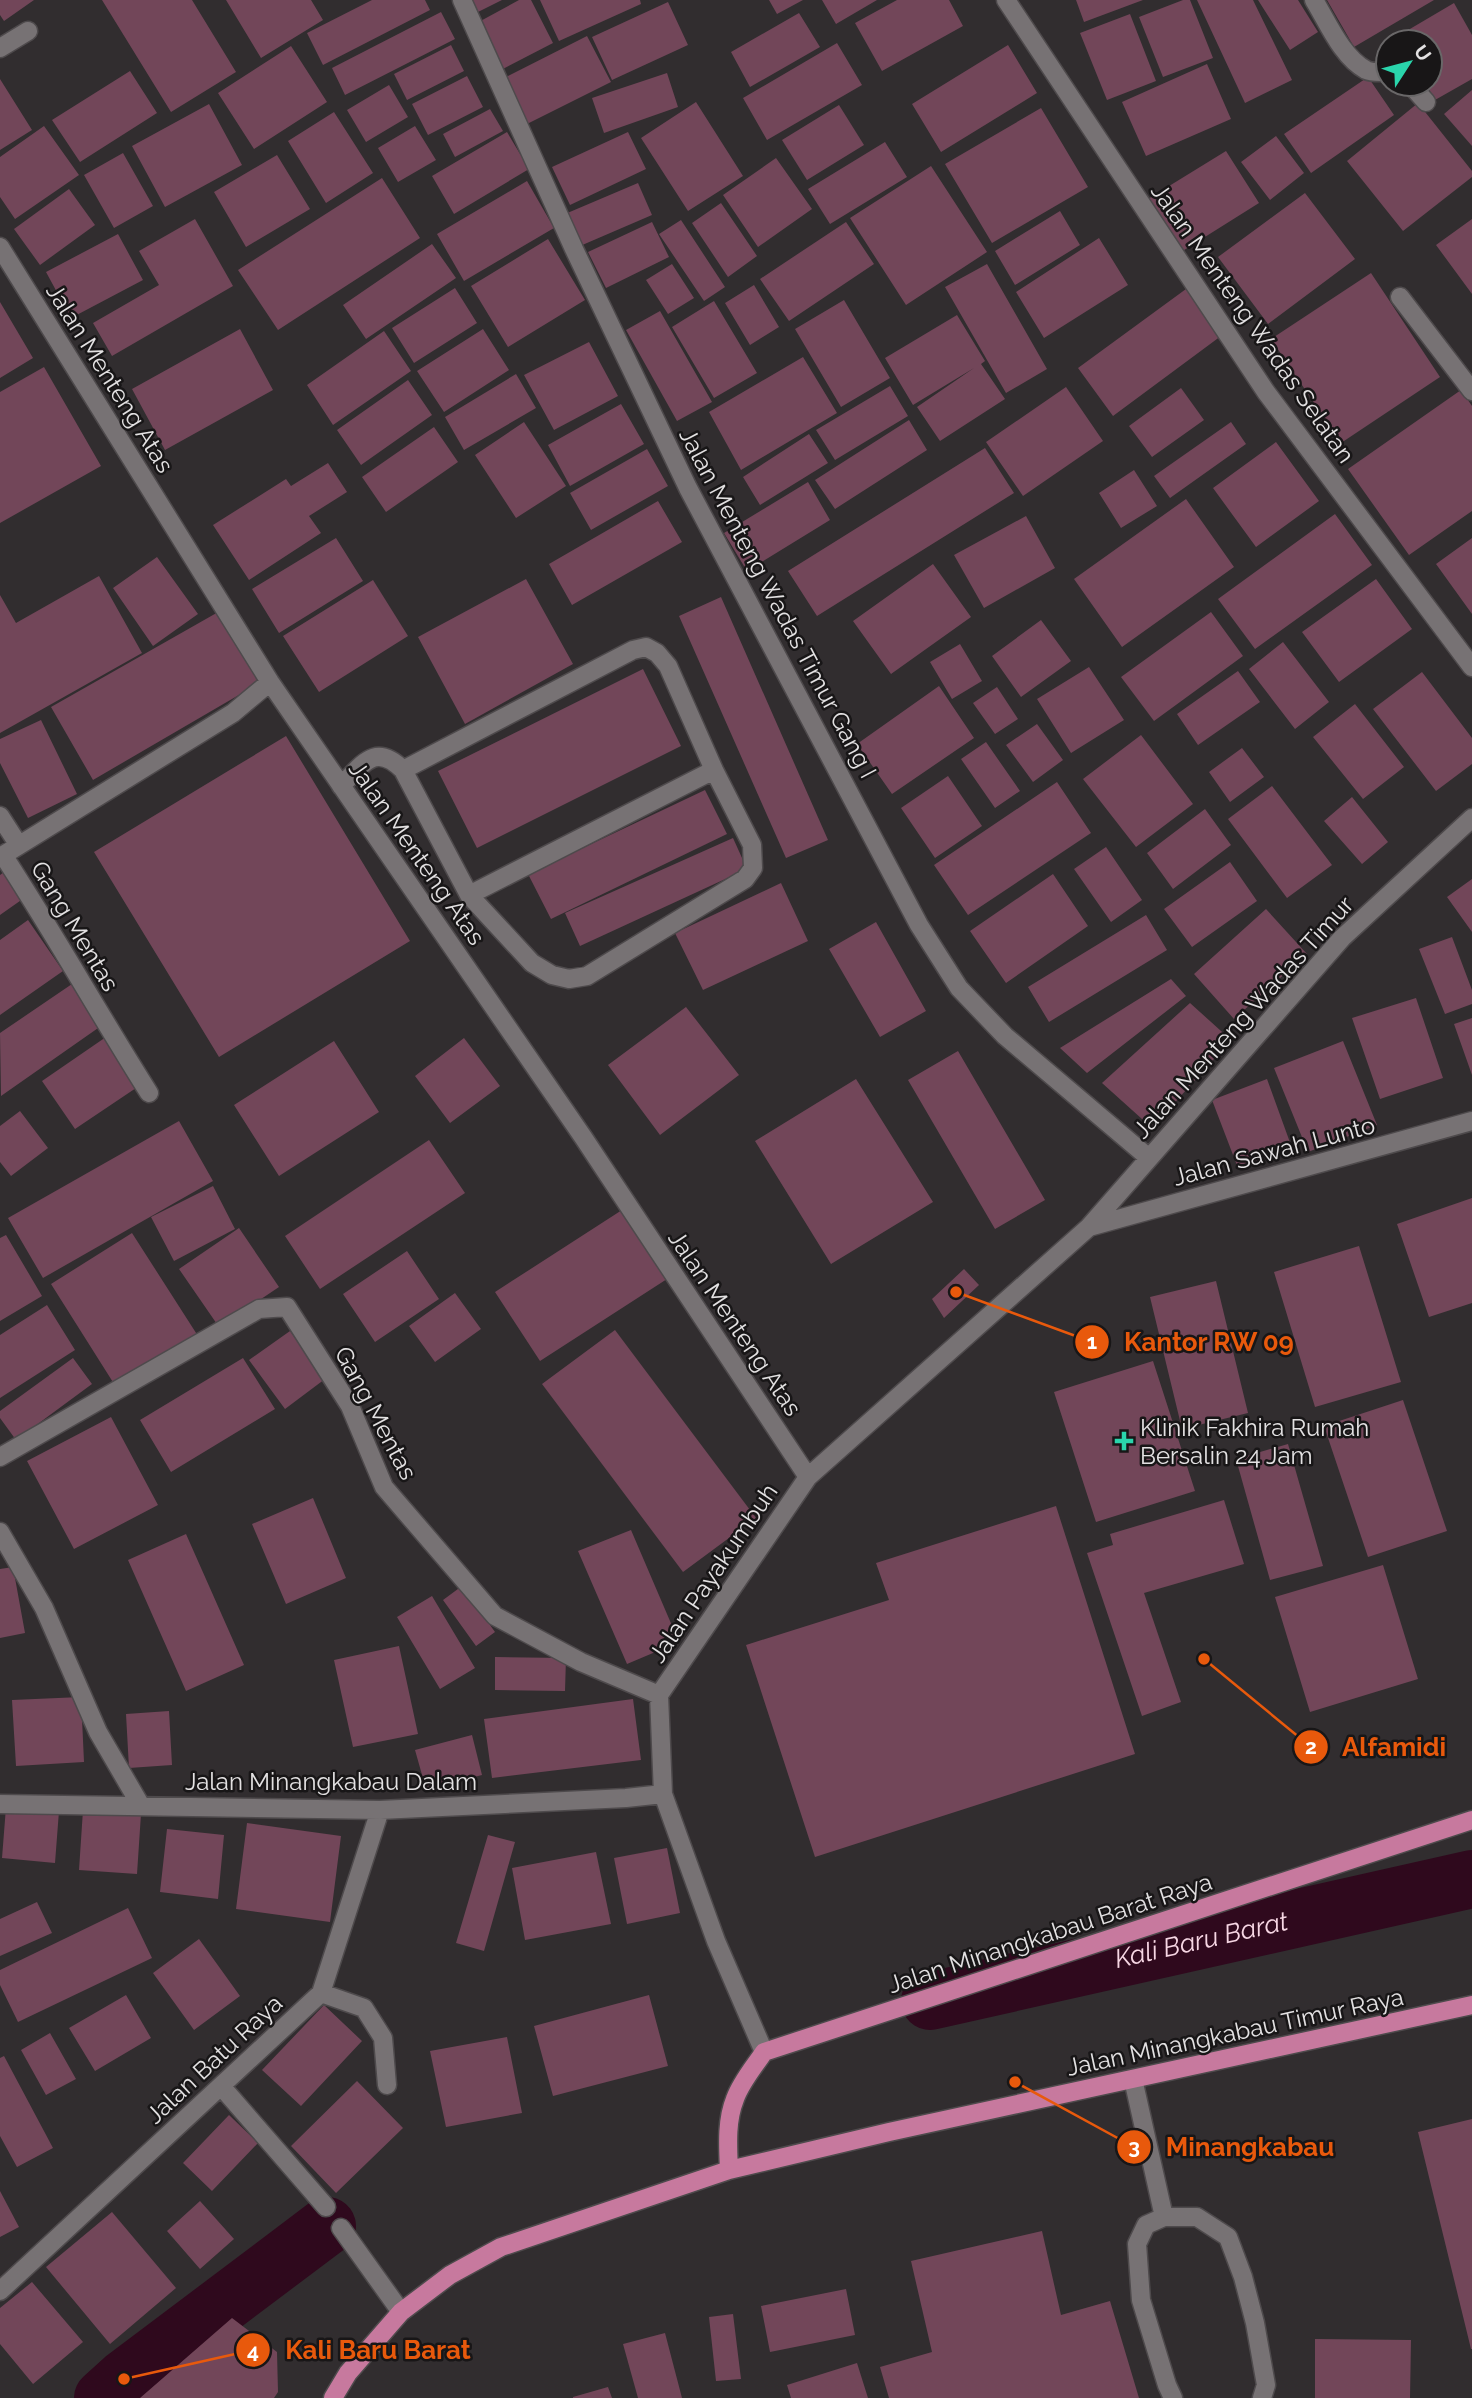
<svg xmlns="http://www.w3.org/2000/svg" width="1472" height="2398" viewBox="0 0 1472 2398" font-family="Raleway,sans-serif">
<rect width="100%" height="100%" fill="#312d2f"/>
<g fill="none" stroke-linecap="round" stroke-linejoin="round">
<g stroke="#2f091d" stroke-width="58">
<path id="s1" d="M930,2001L1472,1879"/>
<path d="M103,2398L124,2379L327,2226"/>
</g>
</g>
<path fill="#724659" d="M0,0H34L4,21L0,15Z
M102,0H192L236,72L171,112Z
M226,0H311L323,20L261,58Z
M372,0H425L430,10L323,65L307,33Z
M465,0H502L472,15Z
M519,0H531L553,43L499,71L475,24Z
M540,0H640L641,4L559,41Z
M769,0H803L777,14Z
M822,0H877L836,24Z
M897,0H949L963,26L882,71L855,23Z
M1076,0H1143L1084,22Z
M1183,0H1190L1213,58L1163,77L1139,17Z
M1197,0H1253L1292,80L1245,103Z
M1258,0H1298L1318,32L1290,50Z
M1327,0H1434L1354,47Z
M668,2L688,45L612,80L592,37Z
M1454,3L1472,35V79L1435,100L1426,84H1430V42H1401L1398,36Z
M441,12L455,39L345,95L332,68Z
M799,13L820,47L750,87L731,52Z
M1130,14L1156,81L1107,100L1080,33Z
M587,36L611,82L525,125L502,79Z
M837,43L862,85L767,140L743,98Z
M451,45L464,71L407,100L394,74Z
M1008,45L1037,93L941,152L912,104Z
M291,46L327,102L254,149L218,93Z
M1207,64L1231,119L1146,156L1122,102Z
M130,71L157,113L80,162L52,120Z
M667,73L678,107L604,133L592,98Z
M467,76L483,107L428,135L412,104Z
M1368,77L1394,115L1311,173L1284,134Z
M0,79L32,130L0,150Z
M389,85L408,117L366,142L347,110Z
M1472,90V146L1444,114Z
M696,102L743,176L688,211L641,138Z
M1418,103L1472,171V177L1403,231L1347,161Z
M209,104L242,165L165,207L132,146Z
M839,105L864,145L807,180L782,140Z
M1041,108L1088,187L992,243L945,164Z
M490,109L503,131L455,157L443,134Z
M334,112L373,173L326,203L288,141Z
M44,126L79,175L15,219L0,197V157Z
M415,126L436,160L398,182L378,148Z
M507,132L529,169L454,214L432,176Z
M628,132L646,169L570,205L552,167Z
M1276,136L1304,173L1270,200L1241,162Z
M885,142L907,177L830,224L808,189Z
M1226,151L1259,203L1181,252L1148,199Z
M123,153L153,206L114,228L84,175Z
M277,155L310,209L246,247L214,192Z
M776,158L812,209L758,247L723,195Z
M931,166L987,252L906,305L850,218Z
M382,178L420,238L278,330L238,270Z
M527,181L554,228L464,281L437,234Z
M638,183L652,215L580,246L565,214Z
M69,189L95,225L40,265L14,229Z
M1305,193L1355,259L1268,324L1218,257Z
M721,203L757,256L728,277L692,223Z
M1060,211L1080,245L1015,285L995,251Z
M195,219L233,286L112,356L93,323L159,285L139,251Z
M1472,219V294L1436,245Z
M681,220L725,287L704,301L659,234Z
M652,222L669,257L606,288L588,252Z
M846,222L874,264L789,321L760,279Z
M118,234L143,280L71,318L46,272Z
M1099,238L1128,285L1044,338L1016,292Z
M548,239L585,300L508,347L471,286Z
M432,244L456,278L366,339L343,305Z
M672,264L694,298L668,314L646,280Z
M987,264L1047,369L1006,393L945,287Z
M1371,273L1440,377L1341,443L1271,339Z
M754,285L779,327L750,345L725,303Z
M455,288L477,323L414,363L392,328Z
M1186,289L1221,336L1113,416L1078,368Z
M844,300L890,378L841,407L795,329Z
M714,301L757,373L714,398L672,327Z
M0,302L33,358L0,378Z
M660,311L712,402L677,421L626,330Z
M957,315L985,361L981,364L1005,399L940,441L917,407L974,368L913,405L885,358Z
M240,329L273,390L165,450L132,389Z
M483,329L509,370L444,412L417,371Z
M384,331L411,371L333,425L307,385Z
M589,342L618,396L554,430L524,375Z
M803,357L837,413L741,470L709,412Z
M44,367L101,466L0,523V392Z
M516,374L536,408L464,450L445,417Z
M408,380L432,415L361,465L337,430Z
M890,386L908,416L835,460L816,430Z
M1066,387L1103,441L1023,496L986,442Z
M1181,388L1204,420L1152,457L1129,426Z
M1461,390L1472,406V511L1409,555L1348,469Z
M621,404L644,444L570,486L548,445Z
M909,420L927,450L835,509L815,480Z
M524,422L566,486L516,518L475,455Z
M1231,422L1246,444L1170,498L1154,476Z
M434,427L458,462L386,512L362,477Z
M809,434L828,463L760,505L743,477Z
M1276,442L1319,501L1256,547L1213,488Z
M985,448L1014,493L817,616L788,571Z
M647,449L668,486L591,530L570,493Z
M328,463L347,492L309,516L321,533L249,580L213,525L286,479L291,486Z
M1134,470L1157,506L1121,528L1099,493Z
M808,482L830,520L747,571L724,533Z
M1186,499L1234,567L1122,647L1074,579Z
M658,501L682,542L572,605L549,564Z
M1335,514L1372,565L1255,649L1218,599Z
M1026,516L1055,568L984,608L954,555Z
M336,538L363,581L279,633L252,589Z
M1472,538V614L1436,564Z
M157,557L198,614L153,646L113,588Z
M933,564L971,617L891,674L853,621Z
M99,576L142,653L0,733V595L16,623Z
M526,579L573,664L465,724L418,637Z
M1376,579L1412,629L1339,682L1302,632Z
M373,580L408,636L319,692L283,636Z
M721,597L828,840L786,858L679,616Z
M220,611L261,682L93,780L51,707Z
M1211,612L1243,656L1154,721L1121,677Z
M1041,620L1071,661L1021,697L992,656Z
M1283,642L1329,702L1295,729L1249,669Z
M960,644L982,681L952,699L930,662Z
M1089,667L1124,720L1071,753L1037,699Z
M643,669L681,746L477,848L438,771Z
M1238,671L1260,702L1198,745L1177,714Z
M1422,672L1472,738V764L1436,791L1373,709Z
M939,686L974,738L892,794L857,744Z
M997,687L1018,719L995,734L973,703Z
M1355,704L1404,767L1363,799L1313,737Z
M41,720L77,794L28,818L0,763V739Z
M1037,724L1063,760L1033,782L1006,745Z
M1141,735L1193,804L1136,847L1083,779Z
M286,736L410,941L219,1057L94,852Z
M986,742L1020,791L995,808L961,759Z
M1242,748L1264,777L1230,802L1209,772Z
M948,776L982,826L935,858L901,808Z
M1057,782L1091,833L968,915L934,865Z
M1272,786L1332,865L1287,898L1228,819Z
M705,790L727,834L551,919L528,874Z
M1352,797L1388,842L1362,864L1324,821Z
M1205,809L1231,845L1173,889L1147,853Z
M733,838L747,869L580,946L565,913Z
M1106,847L1142,900L1111,922L1074,869Z
M1230,862L1257,901L1192,947L1164,909Z
M8,869L27,896L0,915V875Z
M1053,874L1088,926L1006,983L970,931Z
M1472,879V932L1447,897Z
M781,883L808,941L703,990L675,933Z
M1266,909L1307,954L1234,1019L1194,974Z
M1146,915L1167,950L1049,1022L1028,987Z
M28,920L63,971L0,1015V940Z
M876,922L926,1011L880,1037L829,949Z
M1452,937L1472,990V1004L1445,1014L1419,949Z
M1171,979L1186,996L1087,1073L1060,1048Z
M72,984L101,1026L1,1096L0,1033Z
M1416,998L1443,1078L1380,1099L1352,1018Z
M1190,1003L1231,1040L1152,1128L1102,1083Z
M686,1007L739,1075L660,1135L608,1065Z
M1472,1018V1075L1454,1024Z
M106,1037L139,1086L75,1129L42,1081Z
M464,1038L500,1086L450,1123L415,1076Z
M334,1041L379,1112L279,1176L234,1105Z
M1343,1041L1377,1125L1308,1152L1274,1068Z
M958,1051L1045,1200L995,1229L908,1080Z
M856,1079L933,1202L831,1264L755,1141Z
M1267,1079L1292,1148L1238,1168L1212,1100Z
M20,1111L48,1148L11,1176L0,1162V1126Z
M179,1121L213,1181L43,1278L8,1218Z
M429,1140L465,1193L320,1289L285,1236Z
M213,1186L235,1229L174,1261L151,1217Z
M1472,1198V1303L1429,1317L1397,1224Z
M622,1210L667,1279L540,1361L495,1292Z
M239,1228L279,1287L219,1327L179,1269Z
M132,1233L198,1336L116,1387L51,1284Z
M6,1235L42,1296L0,1321V1238Z
M1359,1246L1401,1382L1315,1407L1274,1272Z
M407,1251L439,1299L375,1342L343,1294Z
M964,1269L979,1285L944,1318L932,1299Z
M1216,1281L1248,1413L1182,1429L1150,1297Z
M455,1293L481,1329L435,1362L409,1326Z
M47,1305L75,1350L0,1398V1335Z
M615,1330L756,1518L683,1572L542,1384Z
M290,1331L325,1379L285,1409L249,1360Z
M73,1358L92,1384L16,1440L0,1418V1411Z
M243,1358L275,1409L171,1472L140,1420Z
M1153,1361L1195,1491L1096,1522L1054,1392Z
M1403,1400L1447,1531L1368,1557L1324,1426Z
M111,1417L158,1505L74,1549L27,1461Z
M1288,1444L1323,1566L1270,1580L1236,1459Z
M313,1498L346,1578L286,1604L252,1524Z
M1224,1500L1244,1564L1144,1593L1181,1702L1142,1716L1087,1553L1113,1545L1110,1534Z
M1056,1506L1135,1754L815,1857L746,1645L889,1600L876,1563Z
M631,1530L679,1642L627,1664L578,1551Z
M186,1534L244,1665L186,1691L128,1560Z
M1383,1565L1418,1679L1310,1712L1275,1597Z
M13,1567L25,1633L0,1638V1569Z
M462,1586L495,1632L476,1646L443,1600Z
M432,1596L475,1668L440,1689L397,1617Z
M399,1646L418,1734L353,1747L334,1660Z
M495,1657L566,1658L565,1691L495,1690Z
M81,1697L84,1762L16,1766L12,1700Z
M633,1699L641,1760L492,1778L484,1719Z
M169,1711L172,1765L129,1768L126,1714Z
M472,1735L482,1775L426,1789L415,1750Z
M6,1807L59,1811L55,1863L2,1858Z
M83,1810L141,1814L137,1874L79,1870Z
M247,1823L341,1836L330,1922L236,1909Z
M167,1829L224,1835L218,1899L160,1892Z
M488,1835L515,1842L484,1951L456,1943Z
M667,1848L680,1913L627,1924L614,1858Z
M596,1852L611,1924L525,1940L512,1868Z
M37,1902L52,1933L0,1956V1919Z
M128,1908L152,1958L18,2022L0,1985V1970Z
M199,1939L240,1996L194,2030L153,1973Z
M126,1995L151,2038L95,2071L69,2028Z
M649,1995L668,2066L553,2096L534,2026Z
M324,2005L362,2041L301,2106L262,2070Z
M50,2033L76,2079L46,2095L21,2050Z
M507,2037L522,2113L446,2127L430,2051Z
M4,2056L53,2148L17,2167L0,2136V2058Z
M357,2081L403,2128L336,2193L291,2146Z
M229,2115L258,2143L212,2191L183,2163Z
M1472,2119V2349H1471L1418,2132Z
M0,2191L19,2227L0,2237Z
M200,2201L234,2239L200,2269L167,2231Z
M112,2212L176,2288L110,2344L46,2267Z
M1042,2231L1061,2315L1110,2301L1139,2398H889L880,2367L932,2352L911,2261Z
M32,2282L83,2342L33,2384L0,2344V2308Z
M846,2289L855,2335L770,2352L761,2306Z
M733,2314L741,2379L716,2381L709,2317Z
M232,2318L277,2352L278,2392L274,2398H140Z
M665,2333L682,2398H638L623,2344Z
M1315,2339L1411,2340L1410,2398H1315Z
M857,2363L868,2398H791L787,2385Z
M608,2387L612,2398H573V2397Z"/>
<g fill="none" stroke-linecap="round" stroke-linejoin="round">
<defs>
<path id="minor" d="M462,0L574,249L688,488L919,925L959,988L1005,1036L1149,1158
M1006,0L1266,392L1472,667
M1314,0C1328,23 1342,57 1366,70C1372,73 1381,72 1388,72
M0,48L28,31
M1410,84L1426,102
M0,247L270,682L583,1137L808,1477
M1400,297L1472,391
M341,786C363,764 375,742 403,770L469,895L532,963L552,975L569,979L587,976L745,879L753,868L752,845L714,770L668,666L657,653L646,647L633,650L403,770
M0,816L18,844
M3,855C54,933 99,1014 149,1093
M0,857L233,713L270,682
M469,895L714,770
M1089,1227L1472,1121
M0,1457L259,1309L287,1307L350,1406L384,1487L495,1616L581,1662L659,1695
M0,1532L44,1608L98,1732L141,1806
M0,1804L380,1810L626,1798L663,1794
M321,1993L364,2008L383,2038L387,2085
M764,2052L716,1941L663,1794L659,1695L808,1477L1089,1227L1342,938L1472,818
M1133,2079L1164,2217H1197L1228,2237L1243,2277L1255,2323L1266,2385L1262,2398
M221,2086L326,2207
M1164,2217L1146,2225L1137,2244L1141,2300L1167,2385L1173,2398
M341,2228L401,2312
M0,2291L321,1993L380,1810"/>
<path id="major" d="M729,2170C728,2147 726,2121 735,2099C741,2082 754,2067 764,2052L1472,1820
M333,2398L348,2373L401,2312L450,2275L501,2247L729,2170L889,2132L1472,2005"/>
</defs>
<use href="#minor" stroke="#4e4a4c" stroke-width="21"/>
<use href="#major" stroke="#4e4a4c" stroke-width="21"/>
<use href="#minor" stroke="#777274" stroke-width="18"/>
<use href="#major" stroke="#c7799e" stroke-width="18"/>
</g>
<path fill="#2ad5ac" stroke="#181617" stroke-width="2.5" d="M1120.5 1430.5h7v7h7v7h-7v7h-7v-7h-7v-7h7z"/>
<g text-anchor="middle" dominant-baseline="central" stroke-width="5" stroke-linejoin="round" paint-order="stroke">
<g font-size="24" fill="#e3e1e2" stroke="#181617">
<text transform="translate(1253 323) rotate(55)">Jalan Menteng Wadas Selatan</text>
<text transform="translate(110 378) rotate(58)">Jalan Menteng Atas</text>
<text transform="translate(778 603) rotate(62)">Jalan Menteng Wadas Timur Gang I</text>
<text transform="translate(417 853) rotate(55)">Jalan Menteng Atas</text>
<text transform="translate(75 926) rotate(59)">Gang Mentas</text>
<text transform="translate(1243 1017) rotate(-48)">Jalan Menteng Wadas Timur</text>
<text transform="translate(1274 1151) rotate(-15)">Jalan Sawah Lunto</text>
<text transform="translate(735 1323) rotate(56)">Jalan Menteng Atas</text>
<text transform="translate(376 1413) rotate(62)">Gang Mentas</text>
<text transform="translate(713 1573) rotate(-56)">Jalan Payakumbuh</text>
<text x="331" y="1781">Jalan Minangkabau Dalam</text>
<text transform="translate(1050 1933) rotate(-18)">Jalan Minangkabau Barat Raya</text>
<text transform="translate(1235 2032) rotate(-12)">Jalan Minangkabau Timur Raya</text>
<text transform="translate(214 2059) rotate(-43)">Jalan Batu Raya</text>
</g>
<g font-size="24" fill="#e3e1e2" stroke="#181617" text-anchor="start">
<text x="1140" y="1427">Klinik Fakhira Rumah<tspan x="1140" dy="28">Bersalin 24 Jam</tspan></text>
</g>
<g font-size="26" font-style="italic" fill="#f7d7e4" stroke="#181617">
<text stroke="none"><textPath href="#s1" startOffset="278">Kali Baru Barat</textPath></text>
</g>
</g>
<path fill="none" stroke="#e8590c" stroke-width="2.5" d="M956 1292L1092 1342M1204 1659L1311 1747M1015 2082L1134 2147M124 2379L253 2350"/>
<g fill="#e8590c" stroke="#181617" stroke-width="2.5">
<circle cx="956" cy="1292" r="7"/>
<circle cx="1204" cy="1659" r="7"/>
<circle cx="1015" cy="2082" r="7"/>
<circle cx="124" cy="2379" r="7"/>
<circle cx="1092" cy="1342" r="18"/>
<circle cx="1311" cy="1747" r="18"/>
<circle cx="1134" cy="2147" r="18"/>
<circle cx="253" cy="2350" r="18"/>
</g>
<g font-size="21" text-anchor="middle" font-weight="bold" fill="#fff">
<text x="1092" y="1349">1</text>
<text x="1311" y="1754">2</text>
<text x="1134" y="2154">3</text>
<text x="253" y="2358">4</text>
</g>
<g font-size="26" text-anchor="middle" font-weight="bold" fill="#e8590c" stroke="#181617" stroke-width="5" stroke-linejoin="round" paint-order="stroke">
<text x="1209" y="1351">Kantor RW 09</text>
<text x="1394" y="1756">Alfamidi</text>
<text x="1250" y="2156">Minangkabau</text>
<text x="378" y="2359">Kali Baru Barat</text>
</g>
<g transform="translate(1409 63) rotate(54)"><circle r="33" fill="#181617" stroke="#696768" stroke-width="2"/>
<path d="M0-5L12 26L0 18L-12 26Z" fill="#2ad5ac"/>
<text y="-10" font-size="19" font-weight="bold" text-anchor="middle" fill="#e3e1e2">U</text>
</g>
</svg>
